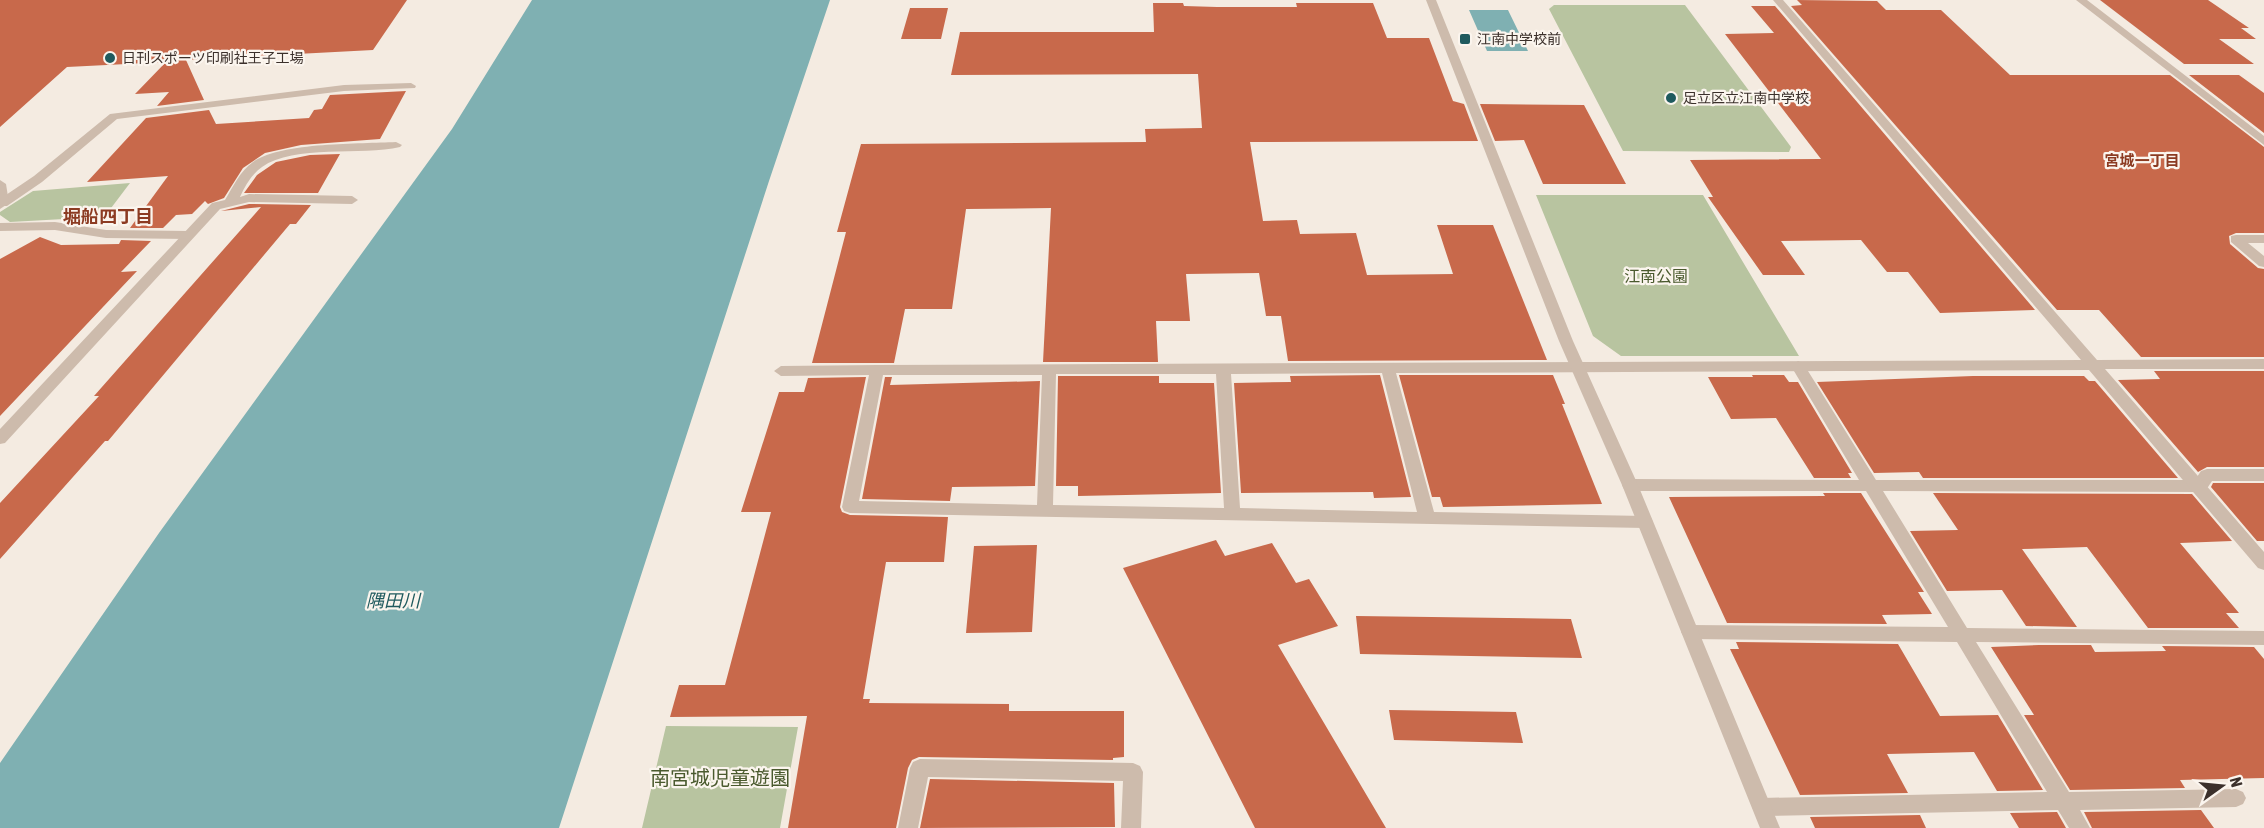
<svg xmlns="http://www.w3.org/2000/svg" width="2264" height="828" viewBox="0 0 2264 828" font-family="'Asap Condensed','Noto Sans JP',sans-serif">
<rect width="100%" height="100%" fill="#f4ebe1"/>
<path fill="#b8c4a0" d="M1554,5H1685L1791,147L1789,152L1623,151L1549,9Z
M130,183L99,224L64,219L10,222L0,215V212L33,191Z
M1536,195H1703L1799,356H1621L1593,336Z
M666,726L798,727L780,828H642Z"/>
<path fill="#7fb0b2" d="M532,0H830L769,181L559,828H0V763L159,533L452,129Z
M1469,10H1508L1528,51H1487Z"/>
<path fill="#c8694b" d="M0,0H407L373,50L186,60L204,100L157,106L169,92L135,94L166,62L67,67L0,127Z
M1797,0L1877,1L1886,10H1941L2010,75H2170L2264,147V233H2236L2229,236L2230,244L2258,268L2264,269V357H2141L2099,310H2057L1791,6L1802,5Z
M2100,0H2208L2249,28H2241L2256,39H2219L2254,64H2184Z
M1153,3H1183L1184,6L1217,7H1297L1296,3H1373L1387,38H1429L1453,101L1464,104L1478,141L1250,142L1263,221L1297,220L1300,234L1356,233L1367,275L1453,274L1437,225H1493L1547,360L1288,361L1281,316H1266L1259,273L1186,274L1190,321H1156L1158,362H1043L1051,208L966,209L952,309H905L894,363H812L846,232H837L861,144L1146,142L1145,129L1202,128L1198,74L951,75L960,32H1154Z
M1751,6H1775L2035,310L1940,313L1908,272H1887L1861,240L1781,241L1805,275H1763L1708,197H1713L1690,160L1821,159L1725,34L1774,33Z
M910,8H948L941,39H901Z
M2189,75H2239L2264,93V133Z
M406,91L380,139L301,145L265,153L243,168L224,198L208,204L205,201L192,214L176,215L163,228H130L168,176L87,182L146,118L209,110L216,124L309,118L314,110L322,109L330,95Z
M1480,104L1584,105L1626,184H1543L1524,140L1495,141Z
M340,154L318,193H244L257,175L276,162L310,155Z
M249,204L311,205L296,224H290L108,441H105L0,559V503L99,396H94L261,207L221,211Z
M40,237L61,245L119,244L121,240L151,241L121,272L137,271L0,416V259Z
M2154,371H2264V467H2207L2198,472L2118,380L2160,379Z
M1380,375L1411,497L1374,498L1373,492L1241,493L1234,383L1291,382L1290,376Z
M1399,375H1553L1565,404H1562L1602,504L1443,507L1440,497H1432Z
M1752,375H1784L1789,382H1798L1852,473H1848L1851,478H1814L1776,418L1731,419L1708,377H1753Z
M1058,376H1159V383H1214L1221,493L1078,496V486H1056Z
M1973,376H2084L2089,381H2095L2178,478H1923L1919,472L1874,473L1817,382Z
M866,377L840,507L842,512L850,515L948,517L944,562H886L863,699H870L869,703L1009,704V711H1124V757L1113,758V760L919,757L912,760L908,768L896,828H788L807,716L670,717L679,685H725L771,512H741L779,392H804L808,378Z
M885,377H892L890,385L1040,381L1035,486L952,487L950,501L862,499Z
M2213,483H2264V541H2257L2211,487Z
M1823,493H1861L1924,592H1918L1932,614L1882,615L1887,624L1727,623L1669,497L1825,496Z
M1933,493L2192,494L2232,541L2180,543L2239,613H2226L2239,628H2148L2087,547L2022,549L2077,627L2026,626L2002,590L1947,591L1910,531L1958,530Z
M1216,540L1225,556L1272,543L1296,583L1309,579L1338,626L1278,645L1386,828H1255L1123,568Z
M1037,545L1032,632L966,633L974,546Z
M1356,616L1571,619L1582,658L1360,654Z
M1736,642L1898,644L1940,716L1998,715L2043,790L1997,791L1974,752L1887,754L1908,793L1800,795L1730,649H1739Z
M2039,645H2091L2095,652L2166,651L2162,646L2254,647L2264,659V778L2180,780L2185,788L2070,790L2024,715H2034L1991,647Z
M1389,710L1516,712L1523,743L1394,740Z
M930,779L1114,783L1115,827L920,828Z
M2201,810L2214,828H2092L2084,812Z
M2057,812L2066,828H2019L2010,813Z
M1920,815L1926,828H1815L1810,817Z"/>
<g fill="none" stroke-linecap="round" stroke-linejoin="round">
<path fill="#cdbbac" fill-rule="evenodd" d="M411,83L416,86L415,88L344,91L117,119L42,182L7,206H0V199L34,176L110,114L344,85Z
M396,142L402,145L400,147C362,156 294,144 262,167C252,174 245,186 240,197L249,194L352,196L358,200L352,204L249,202L220,209L5,443L0,444V429L212,203L225,200C233,187 240,171 253,162C281,142 360,144 396,142Z
M2236,235H2264V243H2248L2264,256V267L2259,266L2231,242V236Z
M1798,361L1803,363L1876,480H2195L2201,471L2207,469H2264V481H2212L2206,490L2200,492L1883,491L1967,628L2264,631V645L1976,642L2069,792L2236,789L2243,792L2246,798L2243,804L2236,807L2080,810L2090,828H2069L2058,810L1762,816L1755,813L1752,807L1755,801L1762,798L2047,792L1957,642L1690,639L1684,637L1681,632L1684,627L1690,625L1948,627L1866,491H1630L1624,489L1622,485L1624,481L1630,479L1859,480L1791,366Z
M920,759L1133,763L1140,766L1143,772L1141,828H1121L1123,781L928,777L918,828H898L910,768L913,762Z"/>
<path fill="#cdbbac" fill-rule="evenodd" d="M1773,0H1783L2097,360L2264,359V369H2105L2264,552V570L2258,568L2089,370L1396,373L1434,512L1645,516L1651,518L1653,522L1651,526L1645,528L850,513L844,511L842,507L869,375L781,376L774,371L781,366L877,365L2081,360ZM1382,373L1417,512L1240,508L1231,374ZM1056,374H1216L1224,508L1053,505ZM883,375H1042L1037,505L859,501Z
M2076,0H2087L2264,136V145Z
M0,180L6,184L9,203L0,209Z
M55,222L106,230L188,231L194,235L188,239L106,238L55,230L0,231V223Z"/>
<path fill="#cdbbac" fill-rule="evenodd" d="M1426,0H1436L1573,341L1638,485L1780,828H1760L1622,485L1559,341Z"/>
</g>
<g fill="#1f5a5e" stroke="#fbf5ee" stroke-width="2">
<rect x="1459" y="33" width="12" height="12" rx="3"/>
<circle cx="110" cy="58" r="6"/>
<circle cx="1671" cy="98" r="6"/>
</g>
<g text-anchor="middle" dominant-baseline="central" stroke-width="4.5" stroke-linejoin="round" paint-order="stroke">
<g font-size="14" fill="#3b302b" stroke="#fbf5ee" text-anchor="start">
<text x="1477" y="39">江南中学校前</text>
<text x="122" y="58">日刊スポーツ印刷社王子工場</text>
<text x="1683" y="98">足立区立江南中学校</text>
</g>
<g font-size="15" font-weight="bold" fill="#8c3b22" stroke="#fbf5ee">
<text x="2142" y="160">宮城一丁目</text>
</g>
<g font-size="16" fill="#4a5a2e" stroke="#fbf5ee">
<text x="1656" y="276">江南公園</text>
</g>
<g font-size="18" font-weight="bold" fill="#8c3b22" stroke="#fbf5ee">
<text x="108" y="216">堀船四丁目</text>
</g>
<g font-size="18" font-style="italic" fill="#1f5a5e" stroke="#fbf5ee">
<text x="393" y="600">隅田川</text>
</g>
<g font-size="20" fill="#4a5a2e" stroke="#fbf5ee">
<text x="720" y="777">南宮城児童遊園</text>
</g>
</g>
<g transform="translate(2222 786) rotate(75)" stroke="#fbf5ee" stroke-width="4.5" paint-order="stroke">
<path d="M0-4.5L10 22L0 15L-10 22Z" fill="#3b302b"/>
<text y="-9" font-size="16" font-weight="bold" text-anchor="middle" fill="#3b302b">N</text>
</g>
</svg>
